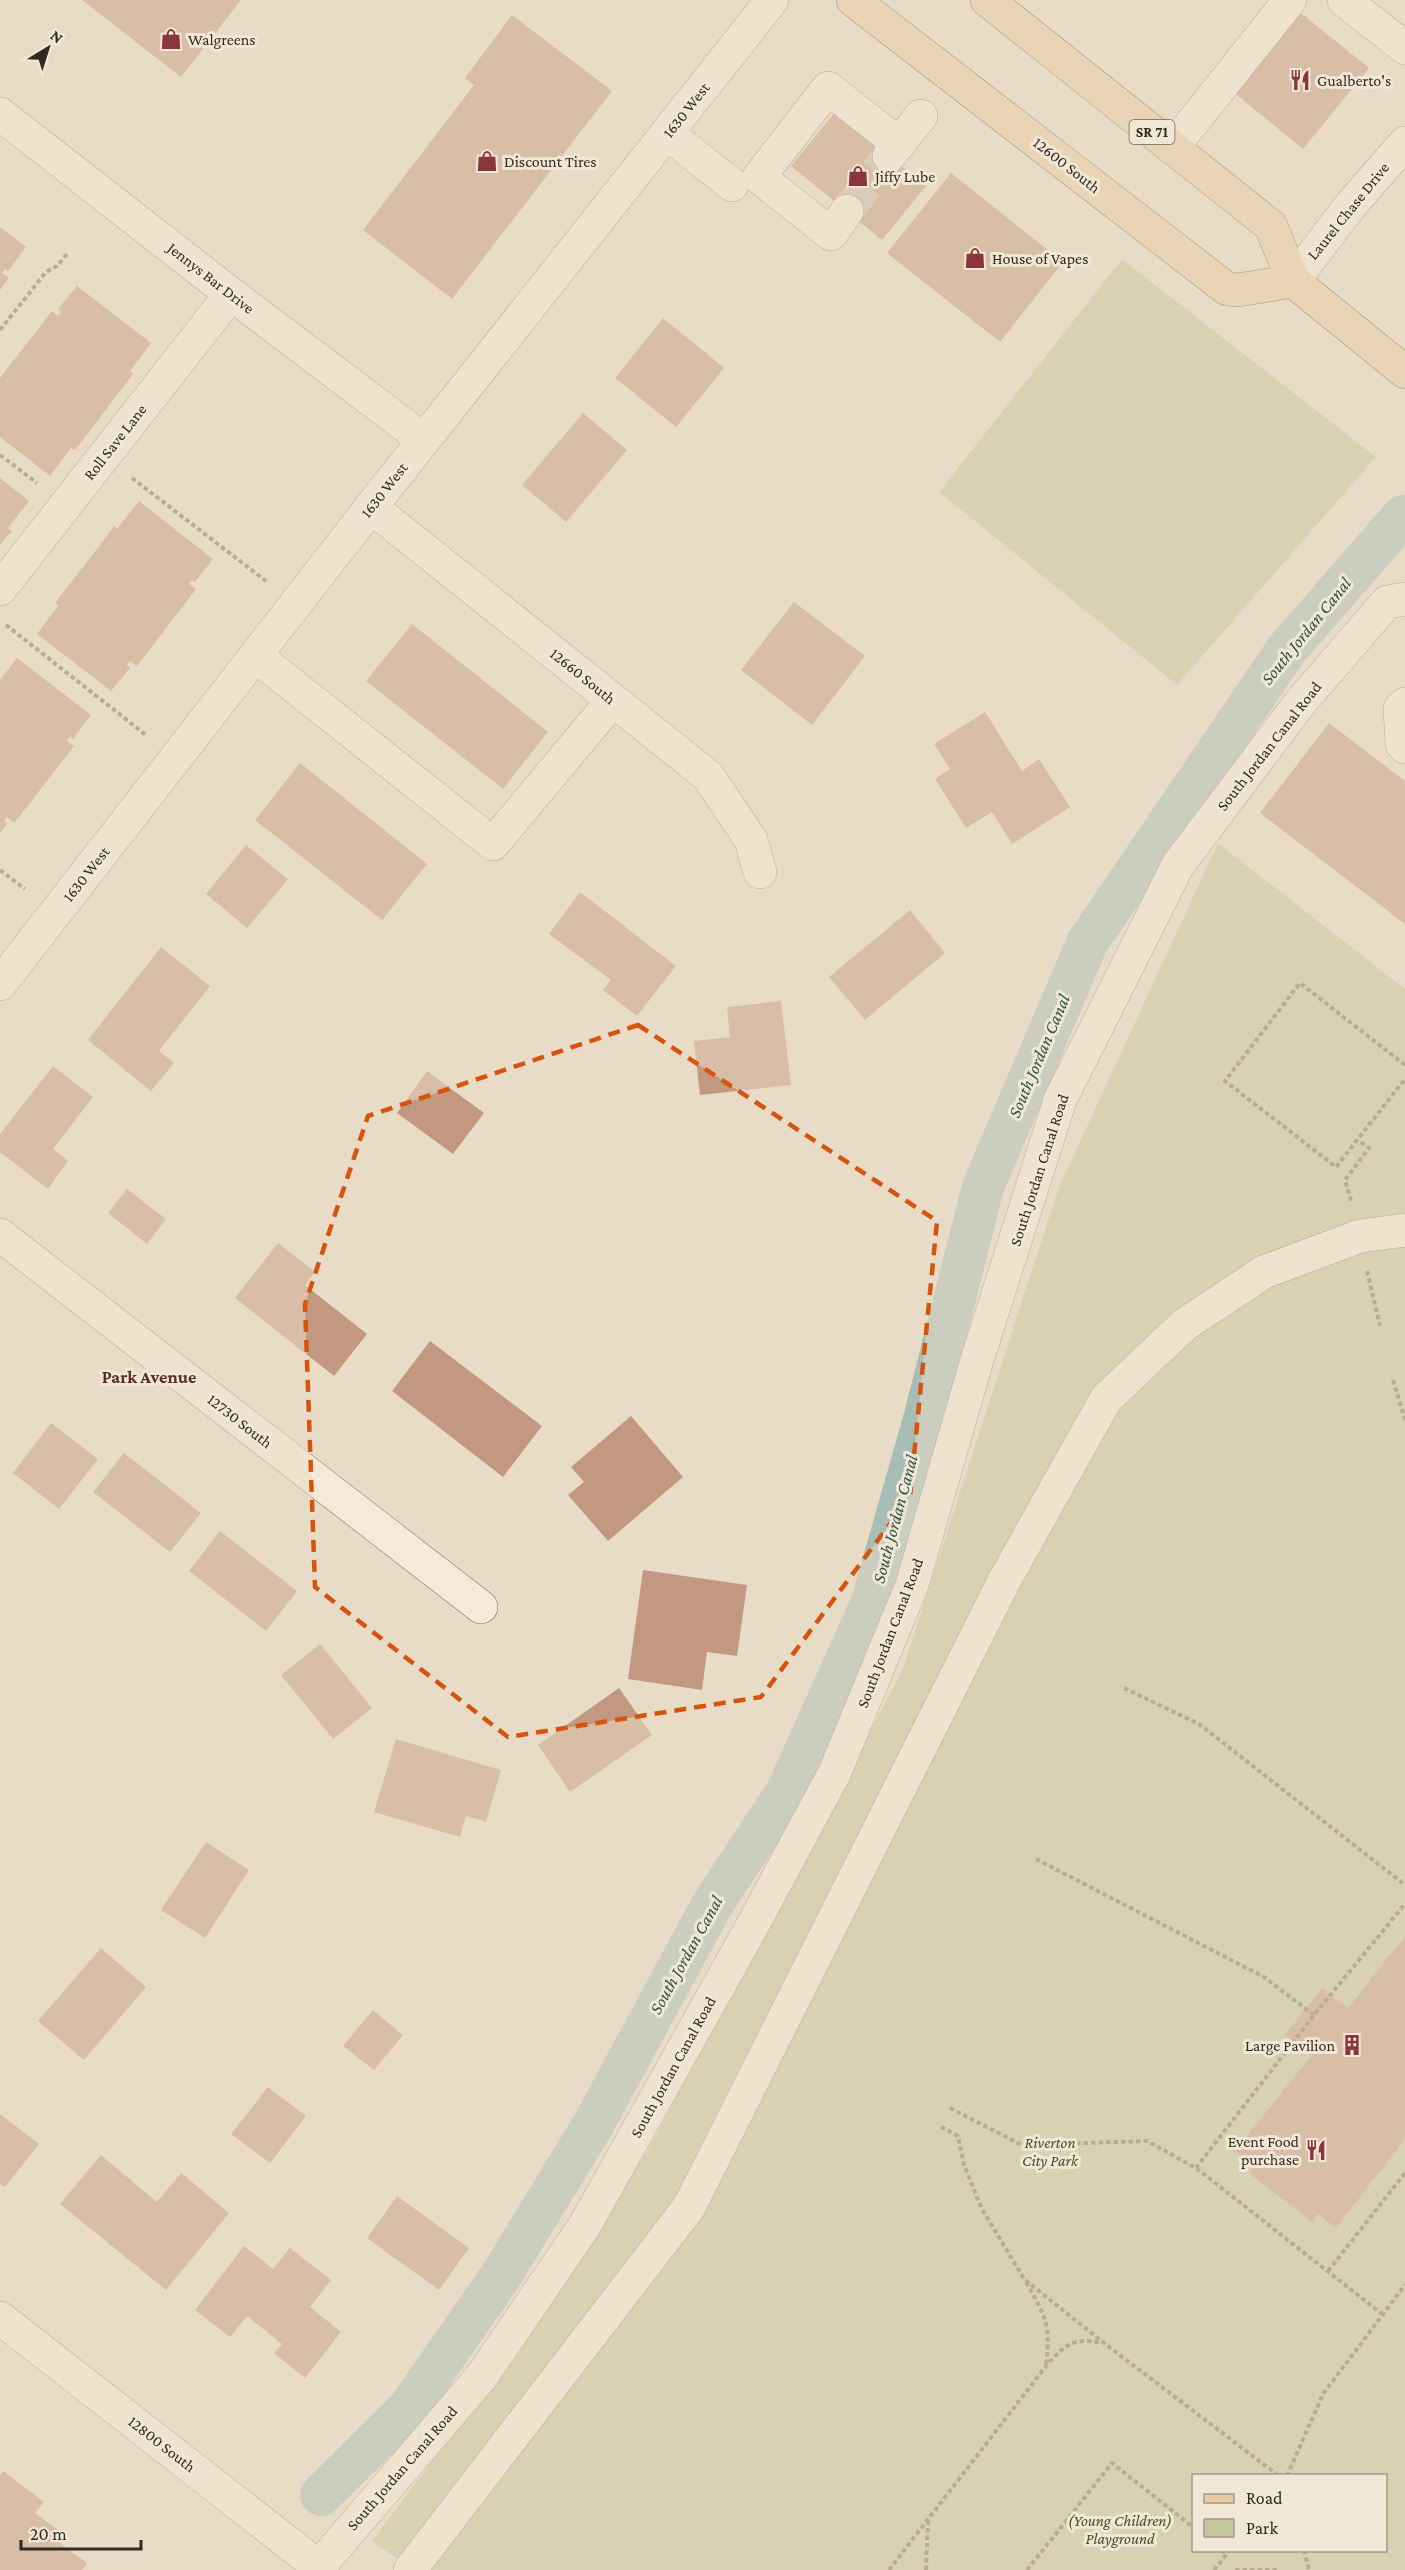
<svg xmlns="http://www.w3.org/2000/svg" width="1405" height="2570" viewBox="0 0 1405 2570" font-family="'Crimson Pro',serif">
<rect width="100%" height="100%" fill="#e9dcc7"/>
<path fill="#c4c69c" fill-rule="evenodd" d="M1122,259L1376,457L1177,685L939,492Z
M1218,843L1405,989V2570H413L372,2541L513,2353L648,2150L902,1671L1059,1187ZM1194,2476H1386V2550H1194Z"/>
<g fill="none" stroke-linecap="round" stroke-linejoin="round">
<path stroke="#a7bdb5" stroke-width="42" d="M321,2495L408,2409L500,2277L593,2125L712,1905L787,1791L872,1602L925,1416L983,1187L1087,943L1287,649L1403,516"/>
</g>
<path fill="#c39881" d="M82,0H241L181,77Z
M1297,10L1369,68L1303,149L1232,91Z
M512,15L612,91L452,299L363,230L474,85L465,78Z
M835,112L926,186L882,240L791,166Z
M951,173L1063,262L1000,342L887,253Z
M0,227L26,247L8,271L5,269L2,273L9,278L0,290Z
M77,286L151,343L130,371L133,374L79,445L75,450L71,448L50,476L0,437V378L52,311L58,316L62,312L58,309Z
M663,318L724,368L676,427L615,378Z
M583,413L627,450L566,522L522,485Z
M0,478L29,501L8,528L12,531L0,545Z
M139,501L213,559L195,582L192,580L189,584L196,589L141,661L137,666L130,661L127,665L130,668L111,691L37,634L58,606L55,603L110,532L114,526L117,529Z
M794,602L865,656L812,725L741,670Z
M412,624L548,732L503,789L366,681Z
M17,658L91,715L73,739L70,736L67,741L74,746L19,817L14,823L7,817L4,821L7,824L0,833V680Z
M985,712L1022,771L1039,759L1070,807L1012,844L992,812L966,828L935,779L950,769L934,744Z
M1329,723L1405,781V924L1260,813Z
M300,763L427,864L382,920L255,820Z
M246,845L288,879L247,928L206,894Z
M580,892L676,966L637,1016L603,990L611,980L549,934Z
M910,910L945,953L865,1020L829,977Z
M161,947L210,986L159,1051L174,1063L151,1091L88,1040Z
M781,1001L791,1085L700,1095L694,1041L730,1037L727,1007Z
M53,1066L93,1097L53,1149L68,1161L48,1189L0,1152V1134Z
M427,1071L484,1113L453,1154L397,1113Z
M127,1189L166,1219L147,1244L108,1213Z
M278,1243L315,1272L305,1285L367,1334L334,1376L235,1298Z
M430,1341L542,1426L503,1477L392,1391Z
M631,1416L683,1477L608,1541L568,1495L584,1482L571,1467Z
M51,1423L98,1459L59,1509L13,1473Z
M124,1453L201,1513L170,1552L93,1492Z
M220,1531L297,1591L266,1631L189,1571Z
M643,1570L747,1585L737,1656L707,1652L702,1690L628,1679Z
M320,1644L372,1708L333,1739L281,1675Z
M619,1688L652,1735L570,1792L538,1745Z
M396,1739L501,1770L486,1822L466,1816L460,1837L374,1812Z
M206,1842L249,1870L205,1938L161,1910Z
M1405,1936V2139L1336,2228L1318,2214L1312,2222L1249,2173L1254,2166L1235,2151L1311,2056L1285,2035L1322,1988L1348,2008Z
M101,1948L146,1987L84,2060L38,2021Z
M373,2010L403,2035L374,2070L343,2046Z
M268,2087L306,2116L270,2163L231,2134Z
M0,2114L39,2144L5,2187L0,2184Z
M101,2155L157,2202L181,2173L229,2213L166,2290L60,2204Z
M397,2196L469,2248L439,2290L367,2238Z
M244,2246L273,2269L290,2248L331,2280L310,2307L341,2332L305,2378L274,2353L282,2344L247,2316L230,2337L195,2310Z
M3,2471L44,2502L35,2513L64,2534L58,2542L87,2563L82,2570H0V2475Z"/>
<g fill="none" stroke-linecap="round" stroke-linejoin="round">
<path stroke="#c5b8a6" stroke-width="33" stroke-dasharray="33 16" stroke-linecap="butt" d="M847,211L889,156"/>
<defs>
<path id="minor" d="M1344,0L1405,48
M0,114L231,294L424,440
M667,133L732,185
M1172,148L1290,0
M889,156L921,116
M847,211L831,234L759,177L828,88L899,144
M1293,281L1350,206L1405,143
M371,507L708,776L751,840L760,872
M0,589L231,294
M256,656L493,844L613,700
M1405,704L1400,709L1402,744L1405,747
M0,984L371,507L772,0
M0,1235L481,1607
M0,2318L323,2570
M316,2570L482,2376L585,2225L750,1930L835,1772L912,1585L977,1360L1060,1100L1178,865L1300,703L1387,602L1405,599
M410,2570L689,2207L1004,1581L1106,1399L1184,1325L1264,1272L1360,1236L1405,1230"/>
<path id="major" d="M853,0L1227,289L1238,290L1293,281
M987,0L1271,226L1293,281L1405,372"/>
</defs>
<use href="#minor" stroke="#826f5e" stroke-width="34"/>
<use href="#major" stroke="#513e32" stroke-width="34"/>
<path stroke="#826f5e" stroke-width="4" stroke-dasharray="4.5 3" stroke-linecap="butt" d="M0,330L46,272L57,266L67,254
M0,455L37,483
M132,478L266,581
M6,625L146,735
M0,870L25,889
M1405,1065L1300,983L1225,1081L1336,1167L1405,1079
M1351,1201L1345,1180L1369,1148L1358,1140
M1367,1271L1380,1326
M1393,1380L1405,1420
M1124,1688L1199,1724L1405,1885
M1036,1859L1264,1977L1314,2015
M950,2108L1022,2145L1147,2141L1196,2168L1382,2314
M941,2127L958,2136L964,2165L982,2209L1024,2279L1104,2343L1279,2476
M1196,2168L1314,2015L1405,1904
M1328,2271L1405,2173
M1026,2282C1046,2318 1051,2323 1046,2365
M1287,2476L1323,2394L1405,2285
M1221,2550L1226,2555
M1304,2550L1309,2570
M889,2570L1046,2366C1065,2345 1072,2337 1102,2343
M926,2570L928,2521
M1027,2570L1112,2463L1194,2528
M1214,2570L1230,2550
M1235,2570H1280"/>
<use href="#minor" stroke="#f5ead9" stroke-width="33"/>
<use href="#major" stroke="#e8cda3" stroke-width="33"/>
</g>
<path d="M0 0H1405V2570H0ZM638,1025L937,1221L910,1497L761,1697L508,1737L315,1587L305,1304L368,1116Z" fill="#e9dcc7" fill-opacity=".55" fill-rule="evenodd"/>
<path fill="none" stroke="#d6540e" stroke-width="4.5" stroke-dasharray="12 8" stroke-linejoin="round" d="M638,1025L937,1221L910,1497L761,1697L508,1737L315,1587L305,1304L368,1116Z"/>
<defs>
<symbol id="shop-bare" viewBox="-9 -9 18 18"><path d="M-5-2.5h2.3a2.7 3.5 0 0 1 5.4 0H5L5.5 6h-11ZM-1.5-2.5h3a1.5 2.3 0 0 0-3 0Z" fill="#8b353c" stroke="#f1e7d5" stroke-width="2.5" paint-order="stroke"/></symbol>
<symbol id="restaurant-bare" viewBox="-9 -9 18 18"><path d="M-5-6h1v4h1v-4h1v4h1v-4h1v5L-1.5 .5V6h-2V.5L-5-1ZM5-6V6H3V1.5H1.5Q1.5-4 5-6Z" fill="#8b353c" stroke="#f1e7d5" stroke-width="2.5" paint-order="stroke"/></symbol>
<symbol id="building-bare" viewBox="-9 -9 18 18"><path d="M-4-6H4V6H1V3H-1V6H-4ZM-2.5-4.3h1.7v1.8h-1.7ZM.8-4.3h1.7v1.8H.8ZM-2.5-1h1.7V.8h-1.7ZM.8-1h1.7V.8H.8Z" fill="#8b353c" stroke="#f1e7d5" stroke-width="2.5" paint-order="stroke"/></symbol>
</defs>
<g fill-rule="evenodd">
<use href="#shop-bare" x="156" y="24" width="30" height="30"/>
<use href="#restaurant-bare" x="1285" y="65" width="30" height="30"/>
<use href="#shop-bare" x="472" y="146" width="30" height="30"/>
<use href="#shop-bare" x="843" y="161" width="30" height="30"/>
<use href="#shop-bare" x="960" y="243" width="30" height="30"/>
<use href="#building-bare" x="1337" y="2030" width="30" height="30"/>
<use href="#restaurant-bare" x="1301" y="2135" width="30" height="30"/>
</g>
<g text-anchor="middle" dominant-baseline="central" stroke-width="6" stroke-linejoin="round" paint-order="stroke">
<rect fill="#f1e7d5" stroke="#6d6256" stroke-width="1.5" x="1129.5" y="120" width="45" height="24" rx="4.5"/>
<g font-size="15" font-weight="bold" fill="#342920">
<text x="1152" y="132">SR 71</text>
</g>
<g font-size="16" fill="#342920" stroke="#f1e7d5" text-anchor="start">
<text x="188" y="39">Walgreens</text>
<text x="1317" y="80">Gualberto's</text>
<text x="504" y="161">Discount Tires</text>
<text x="875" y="176">Jiffy Lube</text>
<text x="992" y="258">House of Vapes</text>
<text x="1335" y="2045" text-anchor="end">Large Pavilion</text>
<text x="1299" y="2141" text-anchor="end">Event Food<tspan x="1299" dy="18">purchase</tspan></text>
</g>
<g font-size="16" fill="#342920" stroke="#f1e7d5">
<text transform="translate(686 110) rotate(-52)">1630 West</text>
<text transform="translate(1067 165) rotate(38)">12600 South</text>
<text transform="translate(1348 211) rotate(-51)">Laurel Chase Drive</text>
<text transform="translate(211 278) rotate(38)">Jennys Bar Drive</text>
<text transform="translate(115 442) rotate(-52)">Roll Save Lane</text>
<text transform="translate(384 490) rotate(-52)">1630 West</text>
<text transform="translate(583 676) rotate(39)">12660 South</text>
<text transform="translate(1269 746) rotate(-52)">South Jordan Canal Road</text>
<text transform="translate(86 874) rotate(-52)">1630 West</text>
<text transform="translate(1039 1170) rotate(-72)">South Jordan Canal Road</text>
<text transform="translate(240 1421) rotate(38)">12730 South</text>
<text transform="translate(890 1633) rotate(-69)">South Jordan Canal Road</text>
<text transform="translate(673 2067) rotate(-61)">South Jordan Canal Road</text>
<text transform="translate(162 2444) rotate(38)">12800 South</text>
<text transform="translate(402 2468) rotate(-49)">South Jordan Canal Road</text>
</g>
<g font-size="16" font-style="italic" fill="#484e29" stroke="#f1e7d5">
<text x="1050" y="2142">Riverton<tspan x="1050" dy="18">City Park</tspan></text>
<text x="1120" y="2520">(Young Children)<tspan x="1120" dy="18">Playground</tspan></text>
</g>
<g font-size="18" font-style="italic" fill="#31524e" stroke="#f1e7d5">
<text transform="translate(1306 631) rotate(-51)">South Jordan Canal</text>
<text transform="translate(1039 1056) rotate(-67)">South Jordan Canal</text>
<text transform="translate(895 1519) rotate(-75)">South Jordan Canal</text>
<text transform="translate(686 1955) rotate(-61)">South Jordan Canal</text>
</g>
<g font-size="18" font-weight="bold" fill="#5c2c24" stroke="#f1e7d5">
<text x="149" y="1377">Park Avenue</text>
</g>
</g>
<rect x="1192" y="2474" width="195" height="78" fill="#f1e7d5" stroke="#a59b8d" stroke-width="1.5"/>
<rect x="1204" y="2494" width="30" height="9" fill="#e8cda3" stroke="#a59b8d" stroke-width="1.5"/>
<text x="1246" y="2504" font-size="18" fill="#342920">Road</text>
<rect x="1204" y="2519" width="30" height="18" fill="#c4c69c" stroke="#a59b8d" stroke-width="1.5"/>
<text x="1246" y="2534" font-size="18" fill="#342920">Park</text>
<g transform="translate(48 48) rotate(38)" stroke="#f1e7d5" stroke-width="4.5" paint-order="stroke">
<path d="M0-4.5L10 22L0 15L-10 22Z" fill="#342920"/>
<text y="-9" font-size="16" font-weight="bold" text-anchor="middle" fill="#342920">N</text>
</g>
<path d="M21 2540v9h120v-9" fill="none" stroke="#342920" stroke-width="3"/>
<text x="30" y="2540" font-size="18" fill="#342920" stroke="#f1e7d5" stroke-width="4.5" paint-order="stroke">20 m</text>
</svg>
